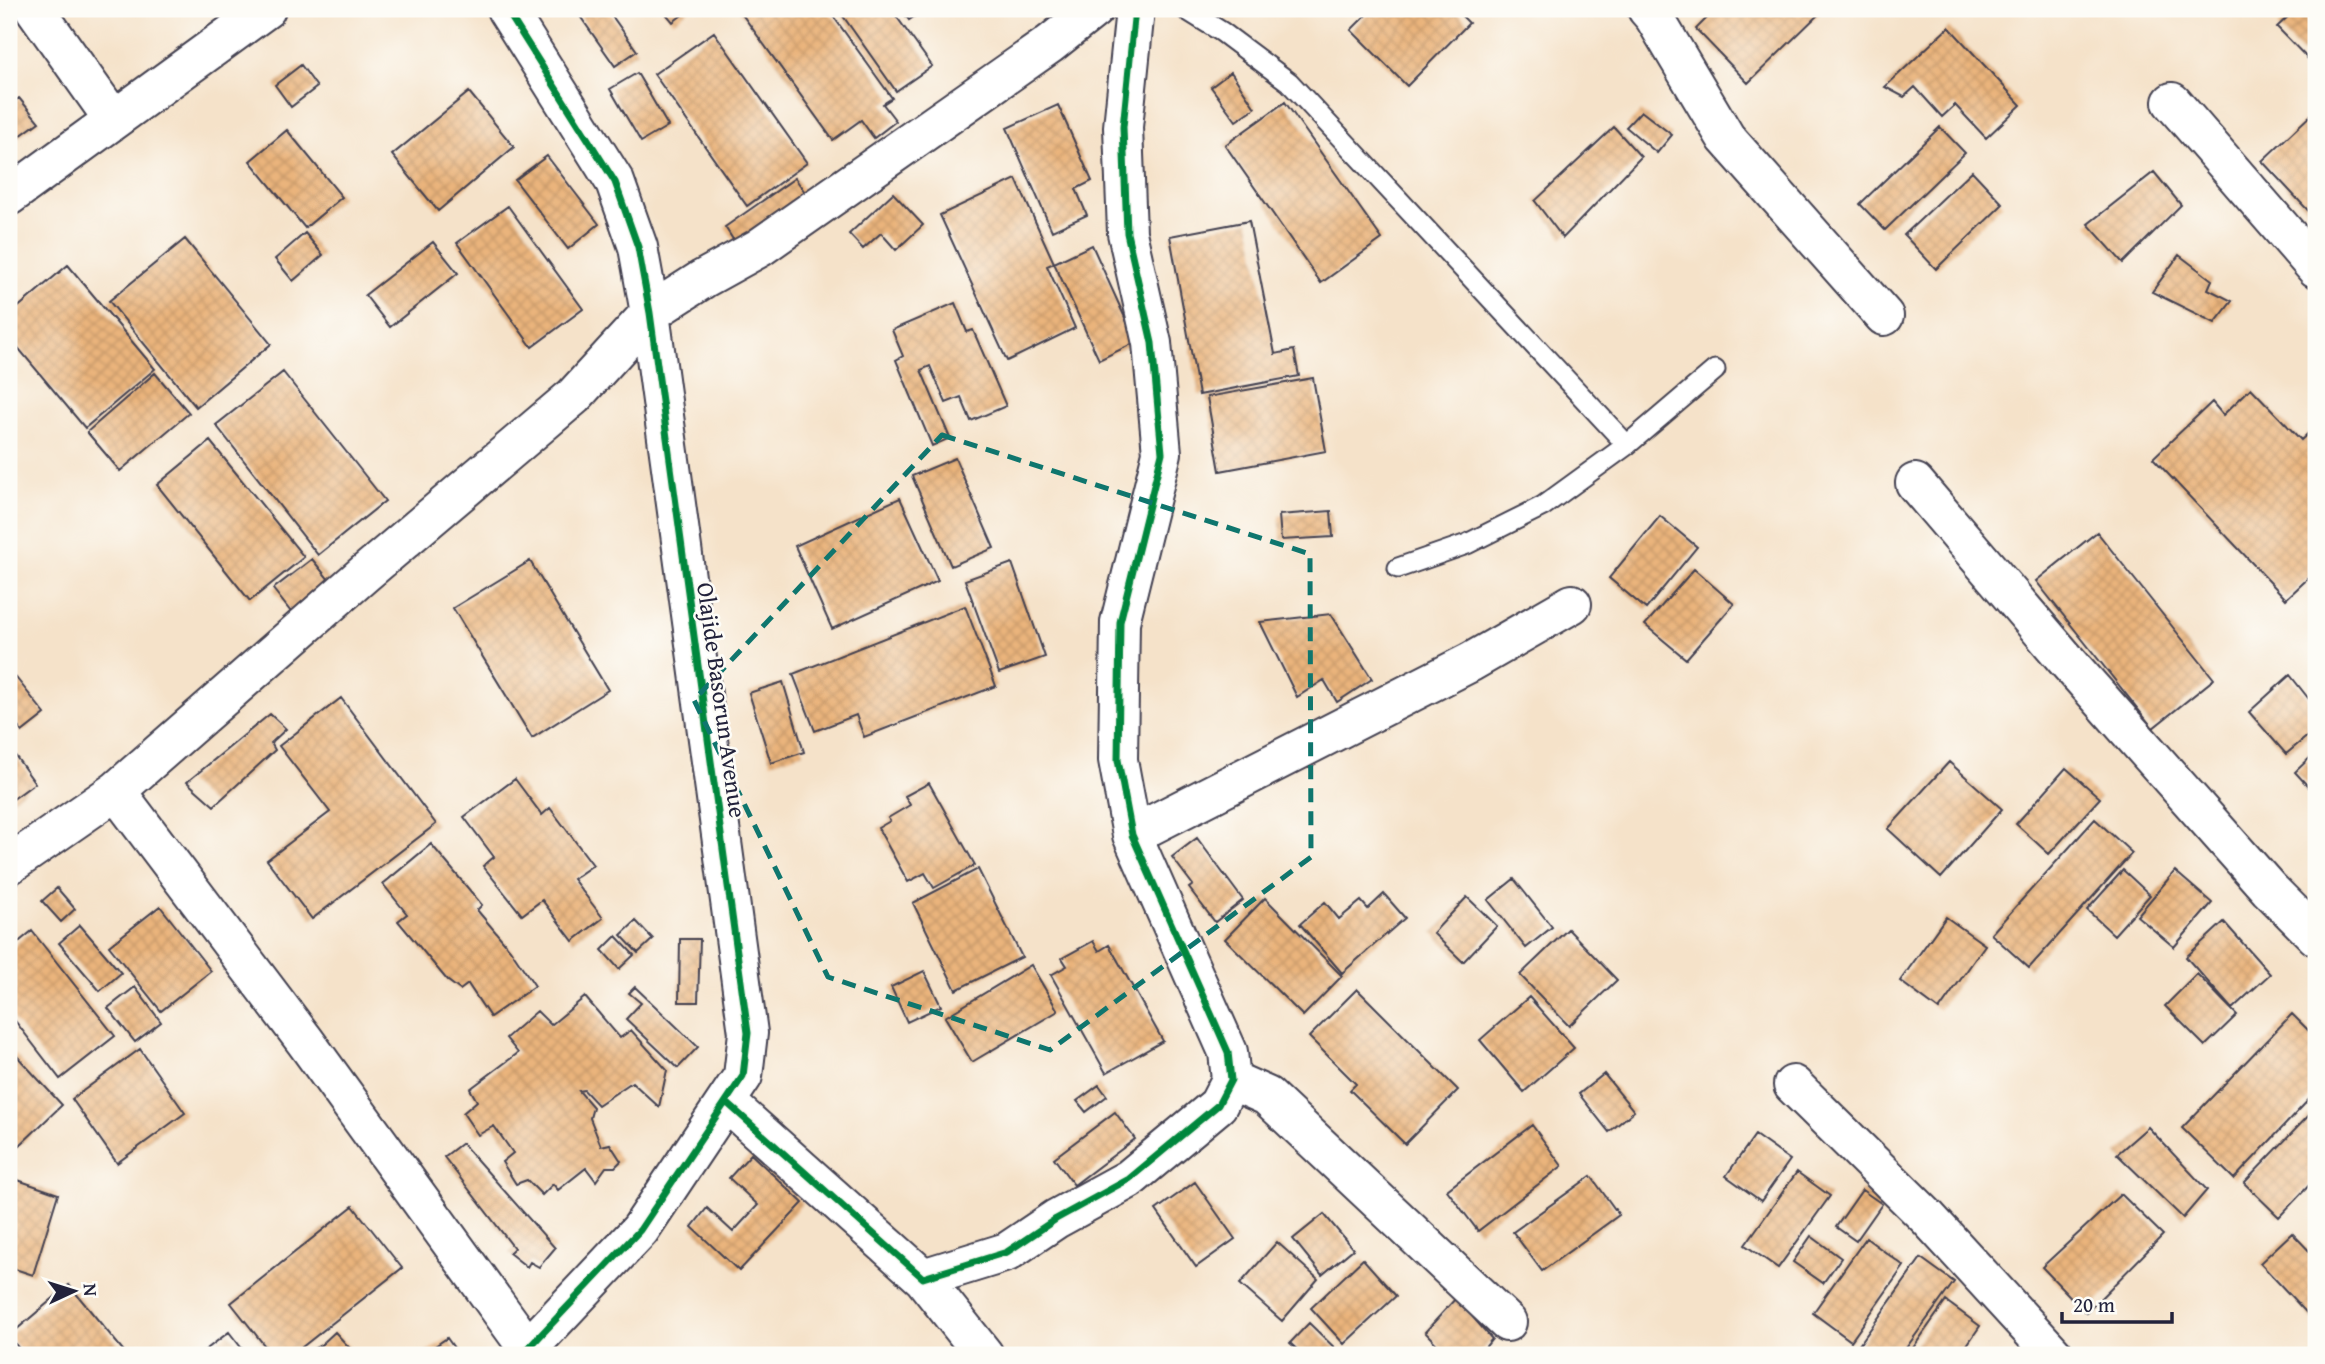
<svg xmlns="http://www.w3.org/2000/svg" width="2325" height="1364" viewBox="0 0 2325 1364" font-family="'Gentium Book Plus',serif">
<defs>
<pattern id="building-cross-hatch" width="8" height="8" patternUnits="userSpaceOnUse" patternTransform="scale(1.75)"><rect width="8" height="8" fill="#eab47b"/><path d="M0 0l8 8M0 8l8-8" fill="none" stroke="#c89a6b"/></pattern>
</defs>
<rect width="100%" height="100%" fill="#fdfcf7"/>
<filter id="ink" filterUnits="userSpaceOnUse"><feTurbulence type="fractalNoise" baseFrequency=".0143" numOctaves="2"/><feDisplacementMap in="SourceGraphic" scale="14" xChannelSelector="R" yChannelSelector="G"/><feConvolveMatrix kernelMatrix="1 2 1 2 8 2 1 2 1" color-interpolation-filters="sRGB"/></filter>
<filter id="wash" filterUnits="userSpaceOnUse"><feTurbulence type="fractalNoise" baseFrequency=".00686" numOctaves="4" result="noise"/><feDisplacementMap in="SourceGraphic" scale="28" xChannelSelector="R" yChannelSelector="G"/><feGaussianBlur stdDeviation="1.57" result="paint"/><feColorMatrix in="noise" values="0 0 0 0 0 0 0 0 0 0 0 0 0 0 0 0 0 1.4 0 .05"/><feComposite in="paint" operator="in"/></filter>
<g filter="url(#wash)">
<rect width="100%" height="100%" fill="#f5e2c9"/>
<g id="blocks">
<path fill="url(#building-cross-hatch)" d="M575,9H607L637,51L615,66Z
M662,9H690L673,22Z
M740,9H828L892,98L883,104L896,121L874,138L861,120L833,140L739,10Z
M838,9H891L932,66L896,91Z
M901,9H925L909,20Z
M1372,9H1455L1469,23L1407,86L1351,30Z
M1716,9H1824L1748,83L1696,29Z
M2296,9H2316V67L2277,27Z
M1949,27L2021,105L1986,138L1955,105L1942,117L1915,87L1904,97L1885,87Z
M714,32L807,163L747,206L654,74Z
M301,65L317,87L291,107L275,85Z
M1231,72L1255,108L1236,121L1211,87Z
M637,73L668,126L641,142L610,89Z
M469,92L514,147L438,211L392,155Z
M19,98L39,122L9,144V105Z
M1285,102L1382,239L1321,283L1225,145Z
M1058,105L1092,181L1076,189L1087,215L1052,231L1007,128Z
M2316,110V219L2262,161Z
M1641,111L1672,135L1657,153L1626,127Z
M1614,127L1641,157L1563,238L1535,201Z
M1940,127L1965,153L1885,230L1860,204Z
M287,130L342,197L305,228L250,161Z
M547,156L599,224L568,249L515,180Z
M1972,171L2003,204L1936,269L1904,235Z
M2154,172L2181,205L2123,263L2088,224Z
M795,178L807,195L736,244L725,227Z
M1016,179L1054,263L1047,266L1075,328L1007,361L940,215Z
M893,193L923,225L896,250L881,233L863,249L849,234Z
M508,206L583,309L532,347L457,243Z
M1249,221L1275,354L1294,350L1299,376L1199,395L1170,236Z
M305,233L323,255L293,281L275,259Z
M185,239L271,344L196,407L109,301Z
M433,242L458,273L390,327L365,295Z
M1092,245L1136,342L1099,360L1054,263Z
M2179,255L2212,280L2208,289L2232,301L2215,323L2152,292Z
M68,265L155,369L85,428L9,337V315Z
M955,303L967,332L973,330L1006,406L971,421L961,397L946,403L930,366L921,370L950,438L932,446L896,360L903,356L892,330Z
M283,372L385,501L318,555L216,425Z
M155,373L189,413L120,471L87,432Z
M1313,378L1326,451L1220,471L1207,397Z
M2251,388L2301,440L2316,426V571L2286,599L2153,458L2212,402L2223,415Z
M210,441L304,557L250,601L157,485Z
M955,458L994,548L951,566L912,476Z
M900,498L938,581L832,629L795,546Z
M1331,511L1333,537L1281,540L1279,515Z
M1660,516L1697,547L1646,609L1609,578Z
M2097,532L2214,679L2153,728L2036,581Z
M312,559L330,581L291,612L273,589Z
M530,561L608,690L532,738L453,608Z
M1012,563L1045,657L999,673L965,580Z
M1694,569L1734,604L1686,659L1645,625Z
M965,606L996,686L864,737L856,715L815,731L793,674Z
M1331,614L1372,679L1337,702L1324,680L1297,697L1260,622Z
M9,669L45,714L22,732L9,715Z
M2290,675L2316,708V729L2286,754L2249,712Z
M783,682L804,752L771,763L749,693Z
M341,698L436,824L312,919L267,860L330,812L279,746Z
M270,714L286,729L271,743L275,750L214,806L187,782Z
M9,747L35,783L9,802Z
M2316,752V795L2295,772Z
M1949,762L2002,809L1941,878L1888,829Z
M2066,768L2100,798L2049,854L2016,824Z
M515,779L542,815L550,808L593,865L573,879L603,918L573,941L542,900L522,915L483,866L494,857L464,817Z
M929,783L975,865L934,888L925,873L908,882L878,828L890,821L888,818L910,805L905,796Z
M2095,819L2132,853L2029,968L1991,934Z
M1197,838L1243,900L1215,922L1189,888L1193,885L1172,857Z
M431,844L482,905L477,910L510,949L535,986L490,1017L468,984L460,990L447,980L398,921L407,914L383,884Z
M978,869L1022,957L956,990L913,903Z
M2123,870L2150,895L2114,935L2087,910Z
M2175,871L2212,903L2174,947L2137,916Z
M1514,879L1552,927L1526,948L1488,900Z
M57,888L75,909L61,922L42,901Z
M1384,894L1405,918L1342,973L1300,924L1325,902L1339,919L1361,901L1368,909Z
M1467,897L1497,926L1463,962L1433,933Z
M1265,898L1342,976L1303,1016L1225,939Z
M160,906L211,971L161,1011L109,946Z
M1946,917L1985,945L1939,1010L1900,981Z
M636,921L653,939L638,953L621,935Z
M2224,922L2270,974L2232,1009L2186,957Z
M80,925L121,973L100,991L59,943Z
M1568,929L1617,980L1569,1026L1520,975Z
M32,931L115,1036L60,1079L9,1013V950Z
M616,936L634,955L619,969L602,950Z
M680,939H700L698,1002H679Z
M1093,941L1099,951L1109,945L1163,1041L1106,1073L1051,975L1067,966L1062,958Z
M1031,965L1058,1011L972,1062L945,1017Z
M924,971L941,1006L907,1022L891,987Z
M2197,974L2237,1015L2205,1046L2165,1006Z
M135,987L161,1022L135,1042L108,1008Z
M635,987L698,1047L678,1068L626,1019L641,1003L629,993Z
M1357,989L1458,1090L1405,1144L1350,1090L1356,1084L1309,1037Z
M585,997L620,1038L631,1030L667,1070L659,1107L632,1082L598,1105L584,1090L579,1091L593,1107L590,1118L601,1146L610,1144L621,1161L615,1167H606L596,1181L586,1168L558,1190L553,1184L542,1195L527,1180L516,1184L502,1162L513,1153L494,1126L478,1135L463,1113L477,1101L470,1089L518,1053L506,1038L537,1011L551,1025Z
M1529,997L1574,1048L1524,1092L1480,1040Z
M2292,1014L2316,1038V1092L2234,1179L2182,1128Z
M140,1049L185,1113L117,1163L72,1099Z
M15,1054L62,1105L18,1147L9,1137V1059Z
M1604,1074L1634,1111L1609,1132L1579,1094Z
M1099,1085L1107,1096L1086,1112L1077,1101Z
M2316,1108V1178L2279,1217L2244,1183Z
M1115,1112L1135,1139L1074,1185L1054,1158Z
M1532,1125L1562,1166L1478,1231L1447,1190Z
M2148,1127L2207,1190L2183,1218L2117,1154Z
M1755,1135L1790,1160L1761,1201L1726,1176Z
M462,1143L555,1248L539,1267L530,1262L527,1267L509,1253L514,1248L444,1157Z
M751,1154L803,1203L739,1271L692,1227L707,1208L733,1232L758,1205L729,1178Z
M1797,1172L1830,1196L1778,1268L1745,1245Z
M1591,1176L1619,1215L1542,1271L1513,1232Z
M9,1177L58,1194L33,1275L9,1267Z
M1195,1182L1235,1239L1196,1267L1156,1210Z
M1862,1190L1882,1204L1856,1241L1836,1227Z
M2121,1194L2163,1235L2086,1313L2042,1267Z
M353,1206L402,1268L292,1355H272L231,1303Z
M1324,1214L1353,1249L1322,1275L1293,1239Z
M2292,1233L2316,1258V1323L2260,1263Z
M1811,1236L1841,1258L1823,1283L1793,1262Z
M1866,1238L1904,1266L1851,1341L1813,1313Z
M1277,1242L1318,1279L1282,1321L1240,1284Z
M1921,1258L1954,1282L1901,1355H1873L1859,1345Z
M1363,1259L1396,1296L1344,1344L1311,1308Z
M69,1285L127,1355H24L9,1336Z
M1456,1298L1492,1339L1479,1355H1447L1425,1332Z
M1946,1301L1980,1326L1960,1355H1908Z
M1309,1323L1342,1355H1303L1290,1343Z
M229,1332L247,1355H199Z
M335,1332L356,1355H302L321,1345Z
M447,1338L459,1355H422Z"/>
</g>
</g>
<g filter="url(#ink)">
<use href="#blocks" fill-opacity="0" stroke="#423f50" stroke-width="2"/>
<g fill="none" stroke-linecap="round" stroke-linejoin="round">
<defs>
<path id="lane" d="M1185,9L1222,32L1289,82L1627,445
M1398,568L1467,544L1543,506L1627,445L1715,370"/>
<path id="street" d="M35,9L113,119
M506,9L615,182L638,247L650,313L748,1033L743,1076L640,1230L522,1355
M1647,9L1654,17L1726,138L1884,316
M2172,102L2316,268
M9,196L266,9
M1915,483L2067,661L2269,889L2316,936
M116,791L305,1041L529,1350
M1132,835L1471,662L1572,604
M9,865L116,791L364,574L574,396L650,313L703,279L759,248L1050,44L1094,9
M1231,1080L1267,1096L1507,1322
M1793,1085L1928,1218L2054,1355
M726,1102L923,1278L1007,1252L1056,1219L1129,1179L1218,1105L1231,1080L1228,1052L1132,835L1118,760L1120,622L1162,453L1152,343L1127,233L1123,127L1135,9
M923,1278L984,1355"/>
</defs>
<use href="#lane" stroke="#423f50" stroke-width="23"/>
<use href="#street" stroke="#423f50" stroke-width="42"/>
<use href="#lane" stroke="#fff" stroke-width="19"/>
<use href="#street" stroke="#fff" stroke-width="38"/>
<defs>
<path id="cycleway" d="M506,9L615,182L638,247L650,313L748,1033L743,1076L640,1230L522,1355
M726,1102L923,1278L1007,1252L1056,1219L1129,1179L1218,1105L1231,1080L1228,1052L1132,835L1118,760L1120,622L1162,453L1152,343L1127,233L1123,127L1135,9"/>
</defs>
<use href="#cycleway" stroke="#fdfcf7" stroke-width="11"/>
<use href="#cycleway" stroke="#00873e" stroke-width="7"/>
</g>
</g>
<path fill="none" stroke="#0f766e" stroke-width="5" stroke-dasharray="14 9" stroke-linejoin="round" d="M942,435L1310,554L1311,857L1050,1050L828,977L694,700Z"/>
<g text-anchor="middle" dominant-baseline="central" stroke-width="5" stroke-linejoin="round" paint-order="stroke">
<g font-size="24" fill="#22223b" stroke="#fdfcf7">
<text transform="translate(722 700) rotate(82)">Olajide Basorun Avenue</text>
</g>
</g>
<rect width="2325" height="1364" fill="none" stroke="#fdfcf7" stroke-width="35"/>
<g transform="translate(74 1291) rotate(86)" stroke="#fdfcf7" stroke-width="5" paint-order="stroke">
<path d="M0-5L12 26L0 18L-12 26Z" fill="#22223b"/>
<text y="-10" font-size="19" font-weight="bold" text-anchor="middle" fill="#22223b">N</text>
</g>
<path d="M2062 1312v10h110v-10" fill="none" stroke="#22223b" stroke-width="3.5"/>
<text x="2073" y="1312" font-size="21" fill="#22223b" stroke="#fdfcf7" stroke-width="5" paint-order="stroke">20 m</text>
</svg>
